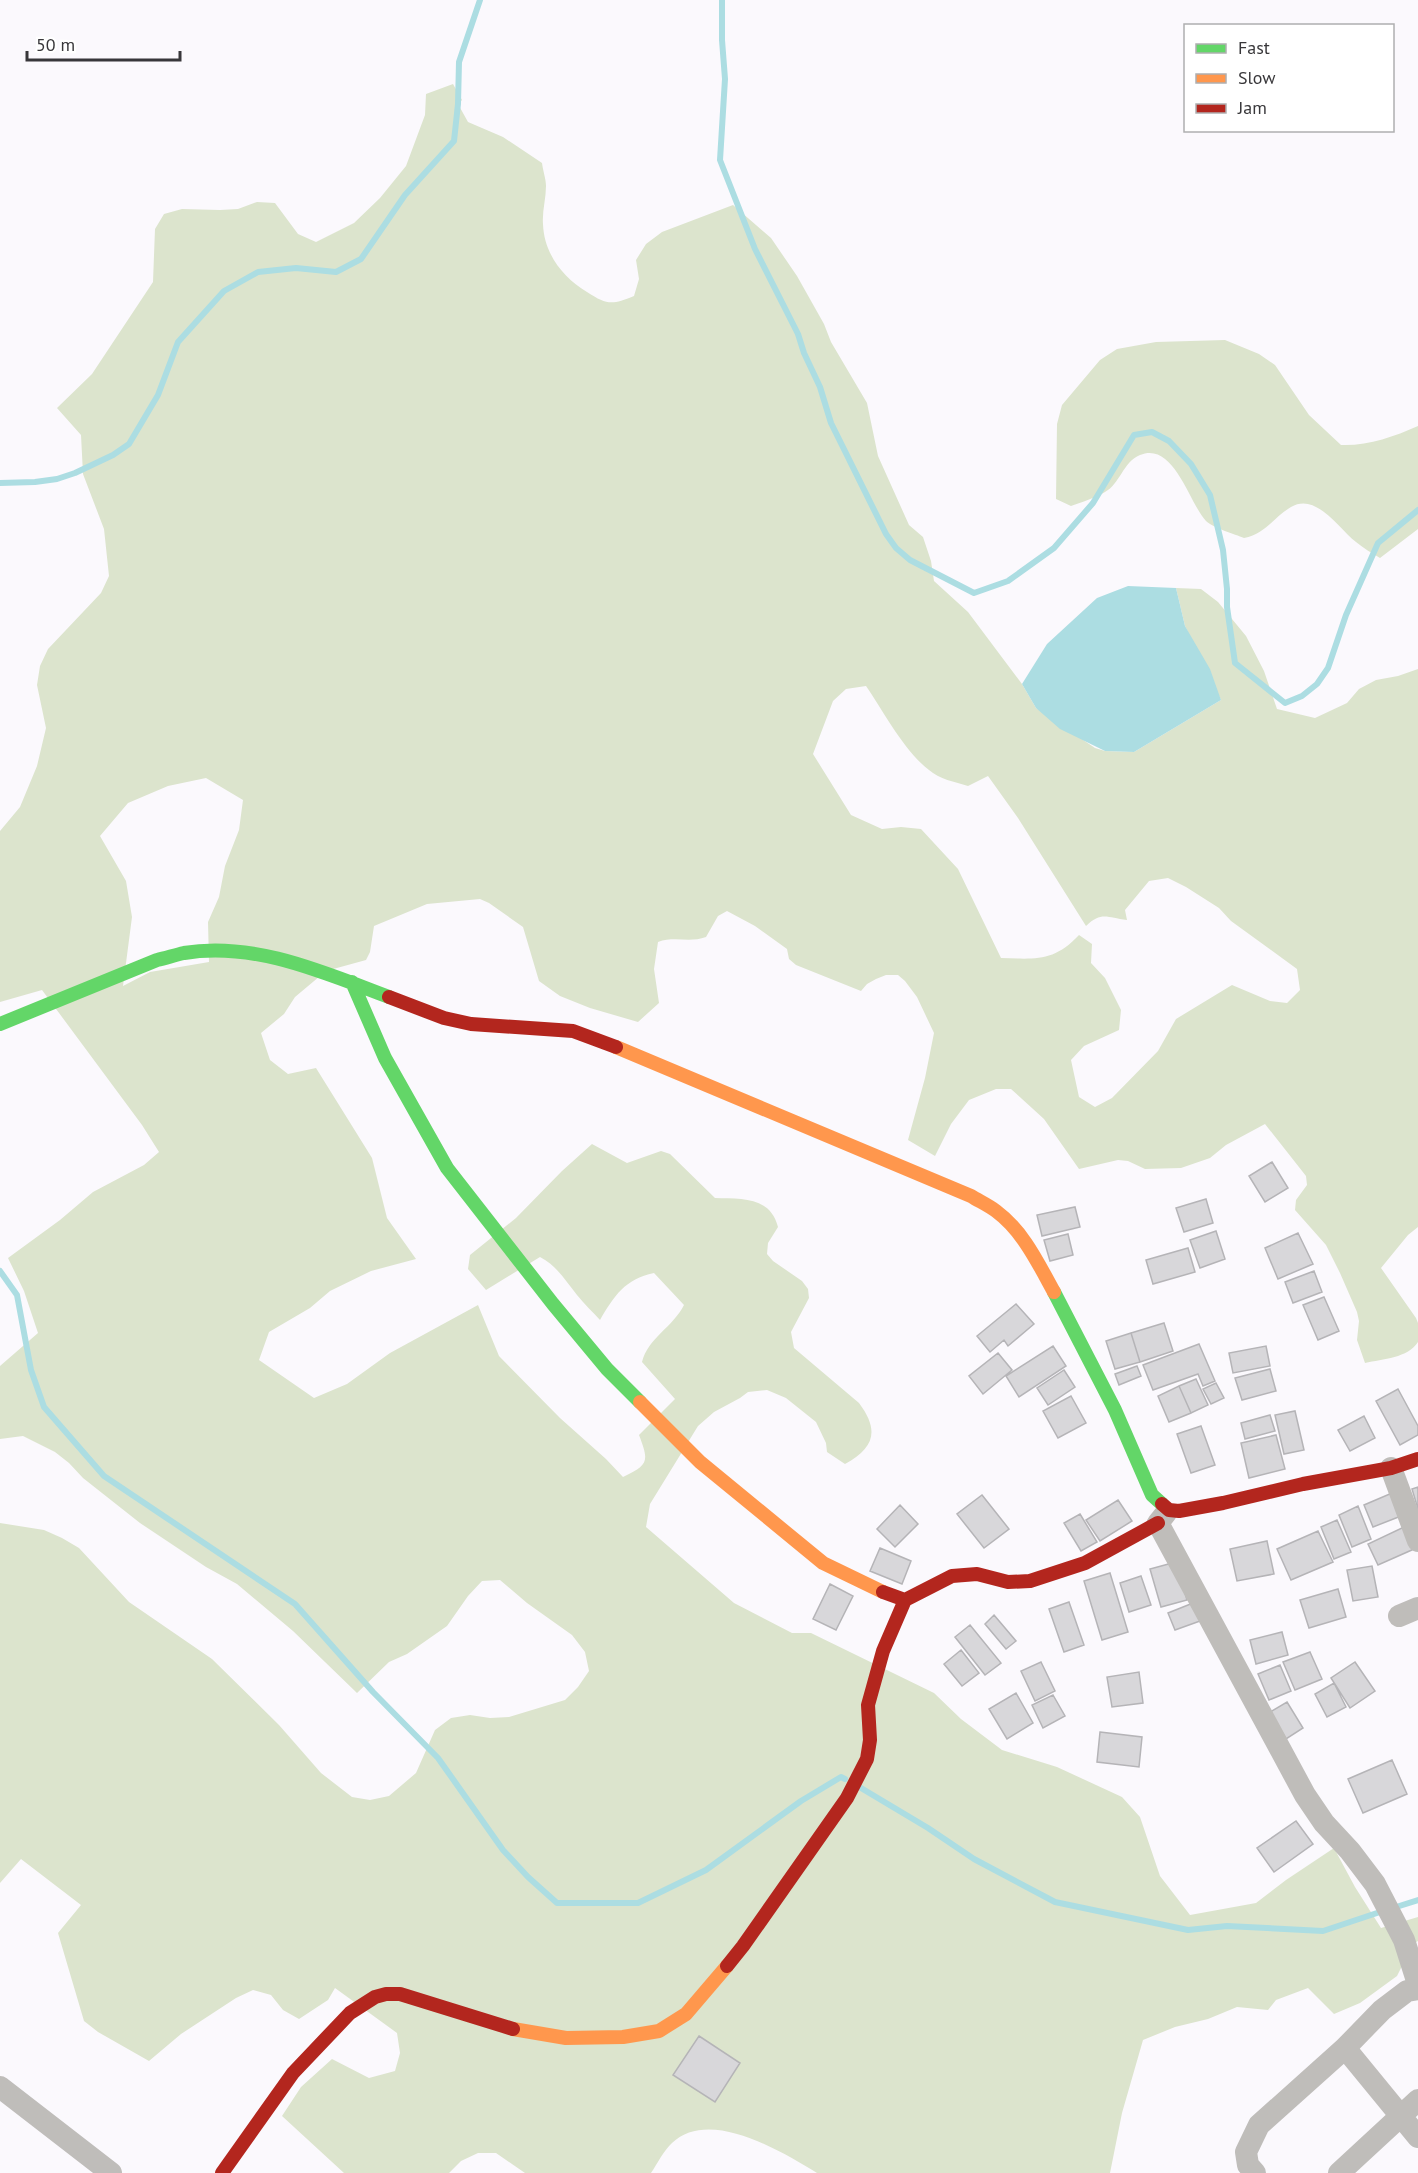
<svg xmlns="http://www.w3.org/2000/svg" width="1418" height="2173" viewBox="0 0 1418 2173" font-family="'PT Sans',sans-serif">
<rect width="100%" height="100%" fill="#fbf9fd"/>
<path fill="#dce4cd" fill-rule="evenodd" d="M453,84L462,100L458,104L468,122L503,137L542,163C543,171 546,179 546,186C546,199 542,211 543,224C544,253 562,277 587,292C607,305 612,305 634,296L639,279L636,260L646,244L662,232L733,205L771,238L797,276L824,324L831,342L867,403L878,456L909,525L923,537L931,561L934,581L968,612L1022,684L1036,708L1095,748L1105,751L1134,752L1221,700L1185,626L1176,588L1201,589L1218,602L1246,636L1264,671L1277,709L1315,718L1347,703L1359,689L1376,680L1398,676L1418,669V1227L1408,1235L1381,1268L1416,1318L1418,1323V1342C1408,1358 1383,1359 1365,1363L1357,1340L1359,1321L1357,1312L1340,1273L1326,1245L1295,1210L1296,1200L1307,1185L1306,1176L1265,1124L1226,1145L1210,1158L1181,1168L1145,1169L1128,1161L1118,1160L1079,1169L1044,1119L1011,1089H996L969,1100L951,1124L935,1156L908,1140L925,1078L934,1033L917,997L905,981L898,975H886L876,979L867,984L861,991L796,965L789,959L787,949L755,926L727,911L718,916L706,937C690,943 674,936 658,942L654,969L659,1003L638,1022L590,1008L560,996L539,981L523,927L489,903L480,899L427,904L374,926L370,952L366,960L326,971L295,997L284,1014L261,1033L270,1060L288,1074L316,1068L372,1158L387,1218L416,1259L371,1271L330,1291L310,1308L269,1332L259,1360L314,1398L347,1384L390,1353L478,1305L499,1356L560,1418L606,1459L623,1477C649,1465 649,1461 639,1435L675,1399L642,1362C648,1338 673,1327 684,1305L654,1273C625,1279 614,1296 600,1320C593,1312 584,1304 577,1295C565,1280 557,1266 540,1257L486,1290L468,1269L470,1255L516,1218L562,1171L592,1144L627,1163L661,1151L670,1154L715,1198C741,1199 770,1196 778,1227L768,1243L767,1254L773,1261L802,1281L808,1289L809,1298L791,1332L794,1348L859,1403C880,1431 874,1448 845,1464L827,1452L826,1443L816,1422L786,1398L767,1390L748,1392L740,1398L714,1412L698,1426L650,1504L646,1527L734,1603L792,1633H811L934,1693L961,1719L1002,1750L1057,1767L1122,1797L1140,1817L1160,1876L1190,1915L1256,1903L1286,1880L1334,1848L1355,1887L1381,1928L1418,1917V1941L1413,1944L1397,1976L1360,2003L1334,2014L1308,1988L1276,2000L1268,2010L1237,2007L1208,2019L1175,2027L1143,2040L1122,2113L1110,2173H817C782,2152 710,2107 672,2143C664,2150 657,2164 651,2173H525L496,2153H478L461,2161L449,2173H344L282,2116L301,2087L332,2059L369,2078L395,2071L400,2053L397,2033L335,1988L328,2000L299,2019L283,2010L271,1995L253,1990L236,1998L181,2034L149,2061L98,2032L84,2021L58,1933L81,1905L21,1859L0,1883V1523L44,1530L62,1538L79,1548L129,1602L212,1659L279,1725L321,1773L352,1797L370,1800L389,1796L416,1773L435,1730L451,1718L470,1715L490,1718L509,1717L565,1700L578,1687L589,1671L585,1652L572,1635L527,1603L500,1580L482,1581L468,1596L447,1626L407,1654L389,1662L357,1693L293,1631L237,1584L206,1567L140,1523L83,1478L69,1463L55,1452L23,1436L0,1439V1366L38,1333L24,1291L8,1258L60,1220L93,1192L144,1165L159,1152L142,1125L42,990L0,1002V831L20,807L37,766L46,728L37,685L40,666L48,649L101,593L109,576L104,529L83,474L81,435L57,408L92,374L153,282L155,229L164,214L182,209L220,210L238,209L257,202L275,203L298,234L316,242L354,223L380,198L406,166L425,115L426,94ZM866,686C884,712 904,751 929,770C939,779 955,782 968,786L988,776L1018,818L1086,926C1102,911 1107,918 1127,920L1125,910L1149,881L1168,878L1186,887L1219,908L1231,921L1297,969L1300,990L1287,1003L1270,1001L1232,985L1176,1019L1158,1051L1112,1098L1095,1107L1079,1097L1071,1060L1084,1046L1119,1030L1121,1010L1105,978L1091,963L1092,944L1079,935C1054,962 1035,959 1001,958L958,869L921,829L901,827L882,829L851,815L813,754L833,701L846,689ZM206,778L243,800L239,830L225,866L219,897L208,922L209,962L150,972L123,986L132,917L126,881L100,836L128,803L168,786Z
M1225,340L1259,354L1275,365L1309,415L1341,445C1368,446 1393,437 1418,426V529L1380,558C1372,553 1363,548 1356,542C1338,528 1316,492 1291,507C1273,518 1266,533 1244,538C1235,534 1213,528 1206,521C1189,503 1174,441 1140,455C1123,462 1120,484 1105,492C1095,498 1082,502 1071,506L1056,499L1057,424L1062,405L1100,360L1117,349L1156,342Z"/>
<path fill="#acdde2" d="M1128,586L1176,588L1185,626L1210,669L1221,700L1134,752L1105,751L1060,729L1036,708L1022,684L1047,644L1097,598Z"/>
<g fill="none" stroke-linecap="round" stroke-linejoin="round">
<path stroke="#acdde2" stroke-width="6" d="M722,0V40L725,79L720,160L755,249L798,334L804,353L820,387L831,423L886,534L896,548L910,560L974,593L1008,581L1054,548L1093,503L1134,435L1152,432L1169,441L1191,464L1210,495L1223,550L1227,589V607L1235,663L1285,703L1302,696L1317,684L1328,668L1346,615L1378,543L1418,510
M0,483L35,482L57,479L75,473L113,455L129,444L158,395L178,342L224,291L258,272L296,268L336,272L361,259L405,195L454,141L458,104L459,62L480,0
M0,1271L17,1295L31,1370L44,1407L104,1476L295,1604L373,1692L438,1758L503,1850L528,1877L557,1903H638L706,1870L801,1801L841,1777L845,1779
M861,1788L928,1828L974,1859L1055,1902L1188,1930L1227,1926L1323,1931L1383,1911
M1393,1908L1418,1900"/>
</g>
<path fill="#d8d7da" stroke="#b5b4b7" stroke-width="1.5" d="M1272,1162L1288,1188L1265,1202L1249,1176Z
M1206,1199L1213,1223L1184,1232L1176,1208Z
M1075,1207L1080,1227L1042,1236L1037,1215Z
M1216,1231L1225,1259L1200,1268L1190,1240Z
M1298,1233L1313,1264L1278,1279L1265,1248Z
M1068,1234L1073,1255L1050,1261L1044,1240Z
M1188,1248L1195,1272L1153,1284L1146,1260Z
M1314,1271L1322,1292L1293,1303L1285,1282Z
M1324,1297L1339,1331L1318,1340L1303,1305Z
M1016,1304L1034,1324L1008,1346L1004,1340L990,1352L977,1336Z
M1164,1323L1173,1351L1140,1362L1131,1333Z
M1131,1333L1140,1362L1115,1369L1106,1341Z
M1199,1344L1215,1381L1203,1386L1198,1374L1153,1390L1143,1365Z
M1053,1346L1066,1366L1019,1397L1006,1376Z
M1266,1346L1270,1366L1233,1373L1229,1353Z
M998,1353L1012,1370L983,1394L969,1376Z
M1137,1366L1141,1376L1119,1385L1115,1374Z
M1270,1369L1276,1391L1242,1400L1235,1378Z
M1064,1370L1075,1387L1048,1405L1037,1388Z
M1196,1379L1208,1405L1191,1413L1179,1386Z
M1216,1383L1224,1398L1211,1404L1203,1389Z
M1179,1386L1191,1413L1169,1422L1158,1396Z
M1398,1389L1418,1426V1435L1400,1445L1376,1401Z
M1071,1396L1086,1423L1058,1438L1043,1411Z
M1295,1411L1304,1450L1284,1454L1275,1415Z
M1270,1415L1275,1431L1245,1439L1241,1423Z
M1364,1416L1375,1438L1350,1451L1338,1430Z
M1201,1426L1215,1465L1191,1473L1177,1434Z
M1276,1435L1285,1469L1249,1478L1241,1443Z
M1418,1487V1509L1412,1489Z
M1392,1493L1401,1516L1373,1527L1364,1505Z
M982,1495L1009,1529L984,1548L957,1514Z
M1118,1500L1132,1521L1100,1541L1086,1520Z
M900,1505L918,1524L895,1547L877,1529Z
M1358,1506L1371,1539L1352,1547L1339,1515Z
M1080,1514L1097,1542L1081,1551L1064,1523Z
M1337,1520L1351,1552L1334,1559L1321,1527Z
M1404,1527L1414,1549L1378,1565L1368,1544Z
M1318,1531L1333,1562L1291,1580L1277,1549Z
M1267,1541L1274,1574L1237,1581L1230,1549Z
M880,1548L911,1561L902,1584L870,1571Z
M1176,1562L1187,1600L1161,1607L1150,1569Z
M1372,1566L1378,1597L1353,1601L1347,1570Z
M1110,1573L1128,1632L1102,1640L1084,1581Z
M1141,1576L1151,1605L1129,1612L1120,1583Z
M830,1584L853,1596L836,1630L813,1619Z
M1338,1589L1346,1617L1309,1628L1300,1600Z
M1069,1602L1084,1645L1064,1652L1049,1609Z
M1193,1603L1200,1621L1175,1630L1168,1613Z
M994,1615L1016,1641L1006,1649L985,1624Z
M970,1625L1001,1663L985,1675L955,1637Z
M1282,1632L1288,1655L1256,1664L1250,1640Z
M961,1650L979,1673L962,1686L944,1664Z
M1310,1652L1322,1679L1295,1690L1283,1662Z
M1041,1662L1055,1691L1035,1701L1021,1671Z
M1355,1662L1375,1691L1350,1708L1331,1678Z
M1280,1665L1291,1691L1269,1700L1258,1674Z
M1139,1672L1143,1703L1112,1707L1107,1677Z
M1334,1683L1346,1707L1327,1717L1315,1694Z
M1016,1693L1033,1723L1007,1739L989,1709Z
M1053,1695L1065,1716L1043,1728L1032,1705Z
M1287,1702L1303,1728L1286,1739L1270,1712Z
M1100,1732L1142,1737L1139,1767L1097,1762Z
M1392,1760L1407,1794L1363,1813L1348,1779Z
M1296,1821L1313,1844L1274,1872L1257,1848Z
M699,2036L740,2063L715,2102L673,2075Z"/>
<g fill="none" stroke-linecap="round" stroke-linejoin="round">
<path stroke="#bfbdba" stroke-width="22" d="M1391,1468L1418,1541
M1166,1513L1158,1523L1305,1795L1324,1823L1350,1851L1375,1884L1404,1940L1418,1984
M1399,1616L1418,1608
M1345,2048L1418,2137
M0,2087L111,2173
M1255,2173L1248,2165L1246,2152L1259,2125L1345,2048L1382,2010L1407,1991L1418,1989
M1339,2173L1418,2100"/>
<path stroke="#63d668" stroke-width="14" d="M352,982L385,1058L447,1168L553,1304L607,1369L640,1402
M0,1024L157,960C166,958 175,955 184,953C254,941 325,973 389,997
M1054,1292L1115,1410L1152,1495L1162,1504"/>
<path stroke="#ff974d" stroke-width="14" d="M616,1047L971,1196C979,1201 988,1205 996,1211C1023,1231 1038,1263 1054,1292
M640,1402L700,1462L823,1563L883,1592
M513,2029L566,2038L623,2037L659,2031L686,2014L727,1966"/>
<path stroke="#b3261e" stroke-width="14" d="M389,997L444,1018L471,1024L573,1031L616,1047
M1162,1504L1169,1510L1179,1511L1223,1503L1303,1484L1391,1468L1418,1459
M883,1592L905,1600L952,1576L977,1574L1008,1582L1030,1581L1085,1563L1158,1523
M727,1966L743,1946L847,1798L867,1759L870,1740L868,1705L883,1651L905,1600
M222,2173L293,2073L350,2013L375,1997L386,1994H400L513,2029"/>
</g>
<rect x="1184" y="24" width="210" height="108" fill="#ffffff" stroke="#afafb0" stroke-width="1.5"/>
<rect x="1196" y="44" width="30" height="9" fill="#63d668" stroke="#afafb0" stroke-width="1.5"/>
<text x="1238" y="54" font-size="18" fill="#38373a">Fast</text>
<rect x="1196" y="74" width="30" height="9" fill="#ff974d" stroke="#afafb0" stroke-width="1.5"/>
<text x="1238" y="84" font-size="18" fill="#38373a">Slow</text>
<rect x="1196" y="104" width="30" height="9" fill="#b3261e" stroke="#afafb0" stroke-width="1.5"/>
<text x="1238" y="114" font-size="18" fill="#38373a">Jam</text>
<path d="M27 51v9h153v-9" fill="none" stroke="#38373a" stroke-width="3"/>
<text x="36" y="51" font-size="18" fill="#38373a" stroke="#ffffff" stroke-width="4.5" paint-order="stroke">50 m</text>
</svg>
